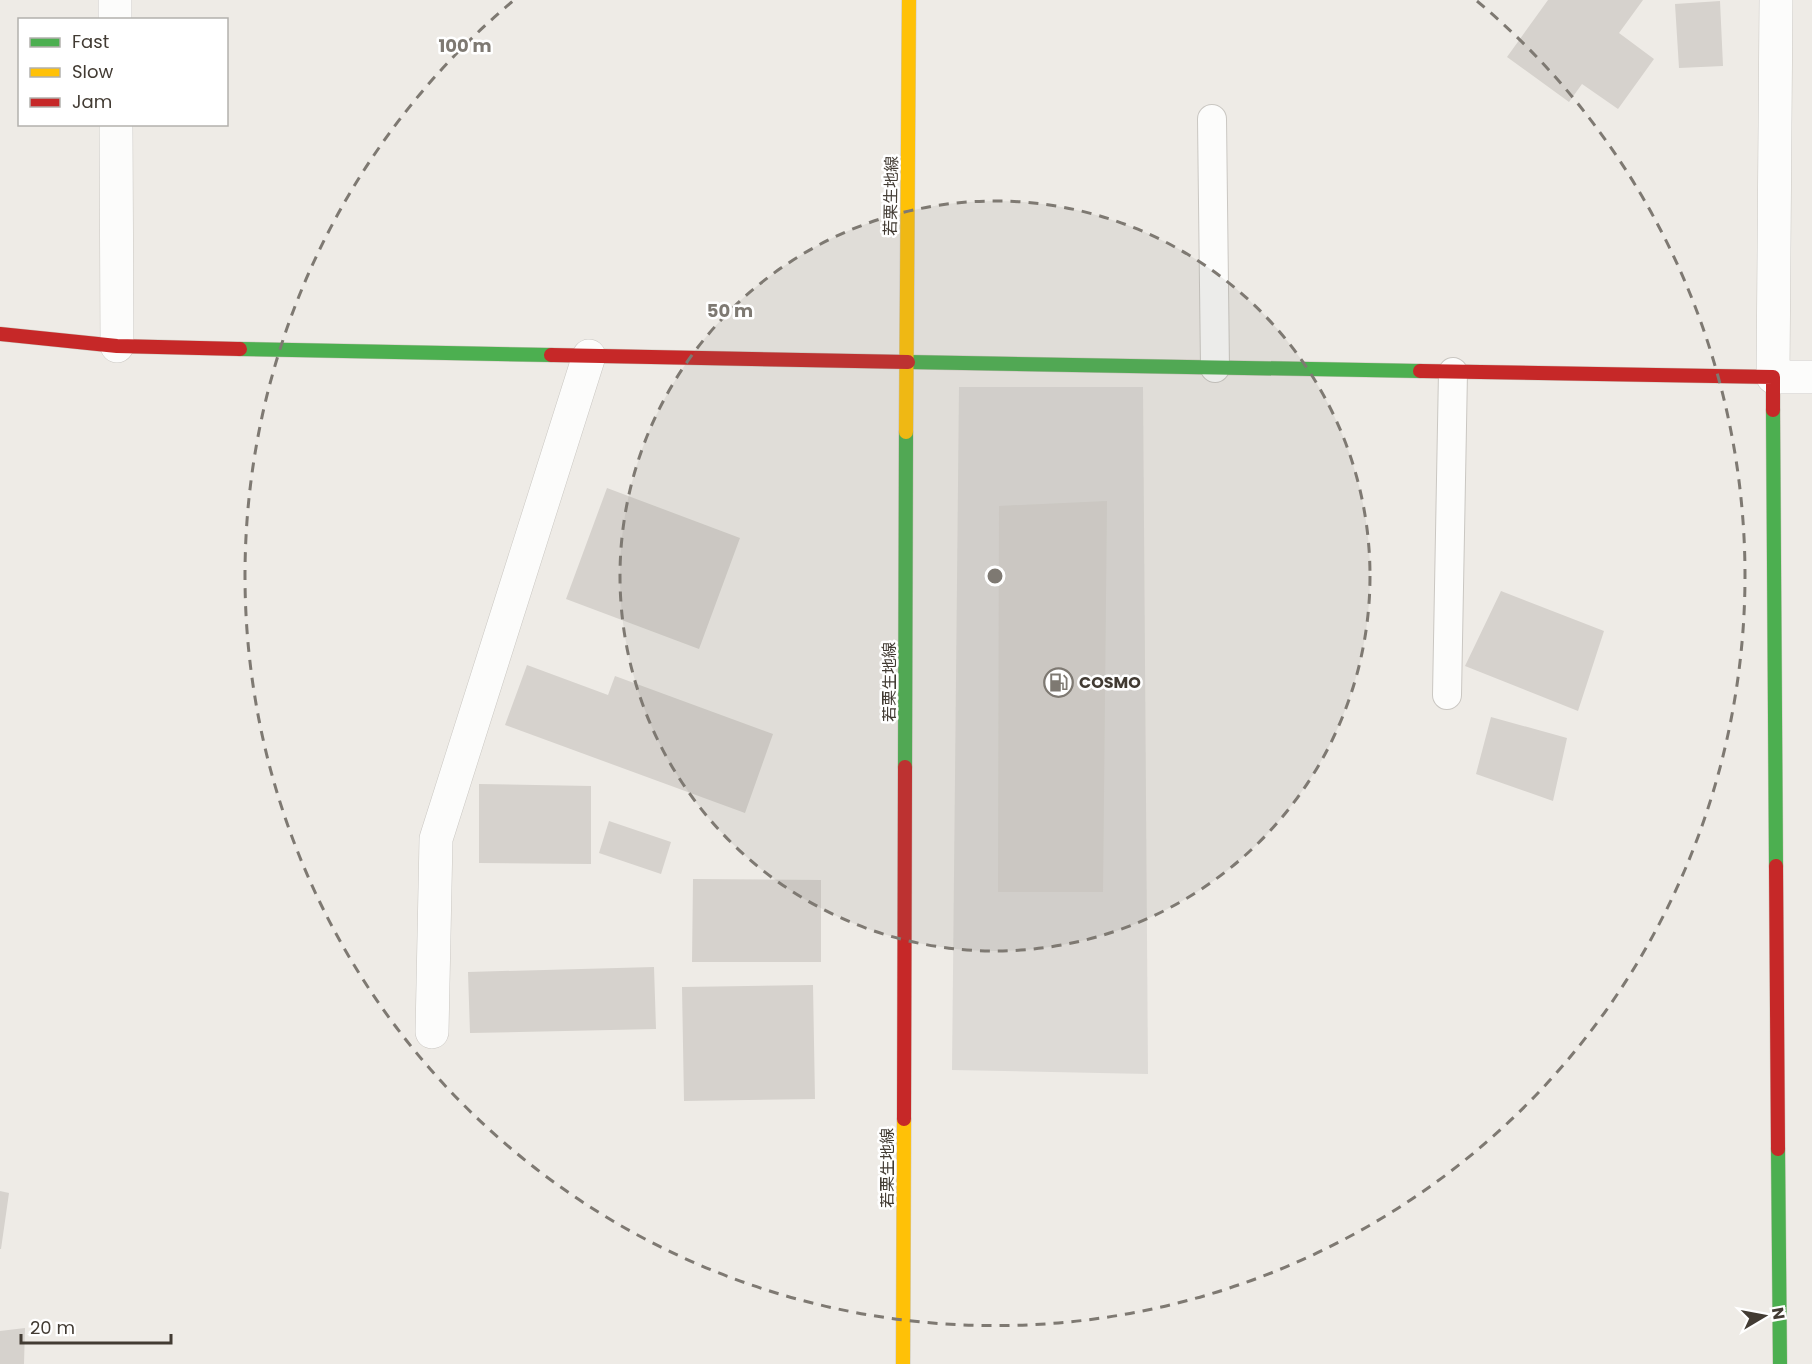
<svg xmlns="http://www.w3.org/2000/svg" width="1812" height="1364" viewBox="0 0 1812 1364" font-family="Poppins,'Noto Sans JP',sans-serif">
<rect width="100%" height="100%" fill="#eeebe6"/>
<path fill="#dddad6" d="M959,387H1143L1148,1074L952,1070Z"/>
<path fill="#d6d2cd" d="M1548,0H1643L1619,33L1654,59L1618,109L1582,84L1569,102L1507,57Z
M1720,1L1723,66L1679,68L1675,4Z
M607,488L740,538L699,649L566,599Z
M1107,501L1103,892H998L999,506Z
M1501,591L1604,631L1578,711L1465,666Z
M527,665L608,695L615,676L773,734L745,813L505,725Z
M1491,717L1567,738L1553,801L1476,774Z
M479,784L591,786V864L479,863Z
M609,821L671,842L661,874L599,853Z
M693,879L821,880V962H692Z
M654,967L656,1029L470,1033L468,972Z
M813,985L815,1099L684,1101L682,987Z
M0,1191L9,1193L1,1249H0Z
M25,1328L24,1364H0V1331Z"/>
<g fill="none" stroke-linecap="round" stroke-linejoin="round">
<defs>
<path id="lane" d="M1212,119L1215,368
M1447,695L1453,372"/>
<path id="street" d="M115,0V20
M1776,0L1773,377H1812
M116,124L117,346
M432,1032L436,839L589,356"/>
<path id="fast" d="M240,349L551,355
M908,362L1420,371
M1773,410L1776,866
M905,767L906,432
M1778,1149L1780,1364"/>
<path id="slow" d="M906,432L909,0
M903,1364L904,1119"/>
<path id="jam" d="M0,334L117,346L240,349
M551,355L908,362
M1420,371L1773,377V410
M1776,866L1778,1149
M904,1119L905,767"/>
</defs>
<use href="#lane" stroke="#cac7c2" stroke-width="30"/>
<use href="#street" stroke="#cac7c2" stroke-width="34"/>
<use href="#fast" stroke="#cdc7bd" stroke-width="15"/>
<use href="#slow" stroke="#cdc7bd" stroke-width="15"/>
<use href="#jam" stroke="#cdc7bd" stroke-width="15"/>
<use href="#lane" stroke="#fcfcfb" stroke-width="28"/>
<use href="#street" stroke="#fcfcfb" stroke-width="33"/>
<use href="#fast" stroke="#4caf50" stroke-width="14"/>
<use href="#slow" stroke="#ffc107" stroke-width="14"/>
<use href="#jam" stroke="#c62828" stroke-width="14"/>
</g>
<circle cx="995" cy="576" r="375" fill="#7e7972" fill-opacity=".12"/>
<g fill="none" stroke="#7e7972" stroke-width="3" stroke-dasharray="10 8">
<circle cx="995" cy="576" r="375"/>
<path d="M1477 1A750 750 0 1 1 513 1"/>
</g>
<defs>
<symbol id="fuel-ring" viewBox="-11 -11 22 22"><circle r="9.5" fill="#fff" stroke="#7e7972" stroke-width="1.5"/><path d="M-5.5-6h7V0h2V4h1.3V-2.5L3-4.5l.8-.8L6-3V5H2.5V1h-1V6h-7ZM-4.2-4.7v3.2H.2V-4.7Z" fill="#7e7972"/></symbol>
</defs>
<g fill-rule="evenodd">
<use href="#fuel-ring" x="1042" y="666" width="33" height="33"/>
</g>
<g text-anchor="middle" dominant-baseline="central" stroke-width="5" stroke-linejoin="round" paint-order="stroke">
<g font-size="16" fill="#423b33" stroke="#fff">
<text transform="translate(891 196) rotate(-89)">若栗生地線</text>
<text transform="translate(889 682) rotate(-90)">若栗生地線</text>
<text transform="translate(887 1168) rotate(-90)">若栗生地線</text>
</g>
<g font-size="16" font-weight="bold" fill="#423b33" stroke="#fff" text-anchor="start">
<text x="1079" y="682">COSMO</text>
</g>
</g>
<circle cx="995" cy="576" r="9" fill="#7e7972" stroke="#fff" stroke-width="3"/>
<g font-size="18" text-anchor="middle" font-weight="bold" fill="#7e7972" stroke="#fff" stroke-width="5" stroke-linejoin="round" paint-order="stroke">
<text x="465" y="52">100 m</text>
<text x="730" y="317">50 m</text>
</g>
<rect x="18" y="18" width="210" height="108" fill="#ffffff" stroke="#b3b1ad" stroke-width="1.5"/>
<rect x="30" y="38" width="30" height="9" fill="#4caf50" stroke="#b3b1ad" stroke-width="1.5"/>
<text x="72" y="48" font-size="18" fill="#423b33">Fast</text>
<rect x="30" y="68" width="30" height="9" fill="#ffc107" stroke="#b3b1ad" stroke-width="1.5"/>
<text x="72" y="78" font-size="18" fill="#423b33">Slow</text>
<rect x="30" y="98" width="30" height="9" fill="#c62828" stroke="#b3b1ad" stroke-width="1.5"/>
<text x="72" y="108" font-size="18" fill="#423b33">Jam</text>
<g transform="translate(1764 1316) rotate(80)" stroke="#ffffff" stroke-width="4.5" paint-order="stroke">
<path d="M0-4.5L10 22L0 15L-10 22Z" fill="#423b33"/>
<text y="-9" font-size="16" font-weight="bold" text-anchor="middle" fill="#423b33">N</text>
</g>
<path d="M21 1334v9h150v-9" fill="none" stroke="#423b33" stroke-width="3"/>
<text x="30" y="1334" font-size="18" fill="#423b33" stroke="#ffffff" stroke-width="4.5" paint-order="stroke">20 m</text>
</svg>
